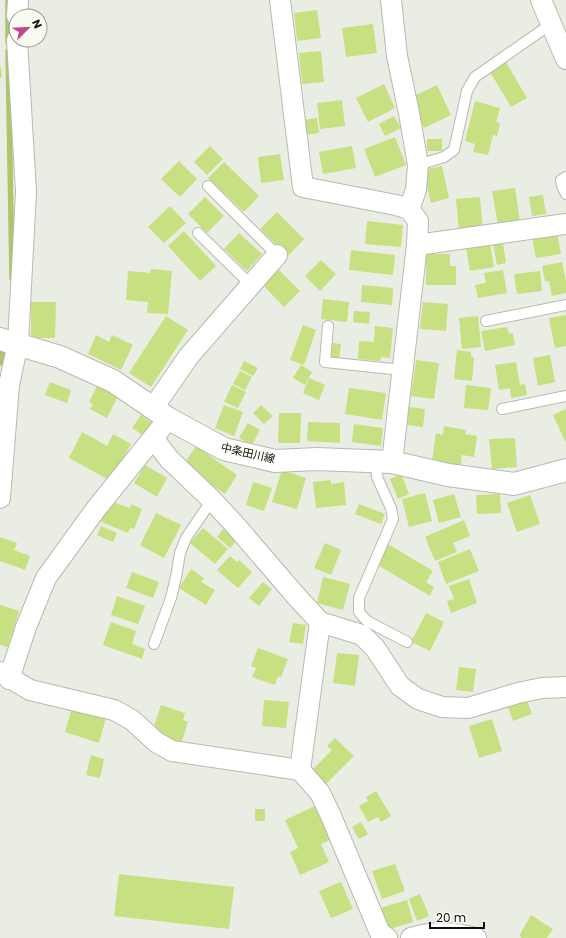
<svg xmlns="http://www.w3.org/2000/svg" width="566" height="938" viewBox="0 0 566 938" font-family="Poppins,'Noto Sans JP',sans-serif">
<rect width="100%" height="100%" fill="#eaede3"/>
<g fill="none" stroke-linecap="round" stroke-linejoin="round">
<path stroke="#adc668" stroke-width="5.5" d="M8,0V42
M8,51L12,278
M0,363L5,344"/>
</g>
<path fill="#c7e081" d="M317,10L321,38L297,41L294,13Z
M373,24L377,53L346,57L342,28Z
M321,51L324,82L302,84L299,53Z
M506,62L527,98L511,107L490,72Z
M0,67H1L2,77L0,78Z
M384,84L395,108L368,122L356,98Z
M437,85L451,115L424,128L410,98Z
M342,100L345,126L320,129L317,103Z
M475,101L500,108L496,122L500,123L497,136L493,135L488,155L473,152L475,144L465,141Z
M394,116L401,128L385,136L379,124Z
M317,118L319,133L305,135L303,120Z
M395,137L406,165L375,177L364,149Z
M427,139H442V151H427Z
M210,146L223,159L207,175L194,162Z
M352,146L356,168L323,174L319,152Z
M280,154L284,180L261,183L258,157Z
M179,161L197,179L180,197L161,179Z
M224,162L259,196L244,212L208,178Z
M442,166L449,198L431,203L423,170Z
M515,188L520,222L498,225L492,191Z
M543,195L546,214L532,216L529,197Z
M205,197L224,216L207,233L188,214Z
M480,197L483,230L459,232L456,199Z
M170,206L186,223L164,243L148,227Z
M277,212L304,239L288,256L260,229Z
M367,221L403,225L401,247L365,244Z
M184,231L216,266L200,281L168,246Z
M239,233L262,254L247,271L224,249Z
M557,233L561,254L536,258L532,237Z
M503,243L506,263L497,265L493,244Z
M490,244L494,267L470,271L466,248Z
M351,250L395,255L393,275L349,270Z
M426,254H450V266H456V285H426Z
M321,260L336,274L320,291L305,276Z
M562,262L566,281V293L552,296L549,281H545L542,266Z
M277,268L300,291L284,307L261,283Z
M151,269L172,271L168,314L147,313L148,302L126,300L128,271L150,273Z
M503,270L507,293L478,298L475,285L486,283L484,273Z
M540,271L542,291L517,294L514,274Z
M362,285L393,288L392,305L361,302Z
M323,299L349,302L347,322L321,319Z
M31,302H56L55,338H31Z
M423,302L448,304L446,331L420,329Z
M354,311L370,312L369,324L353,322Z
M566,315V346L555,348L549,318Z
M166,316L188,330L151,387L129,373Z
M478,316L481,347L462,349L459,318Z
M303,325L316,330L304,365L290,360Z
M375,326L393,328L390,358L381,357L380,361L358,359L359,341L374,342Z
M507,327L509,334L513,333L515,345L485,351L481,331Z
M96,335L109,342L112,335L133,345L121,370L88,354Z
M332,343L341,344L339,359L331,358Z
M457,350L471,352V357H474L472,381L454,379Z
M550,355L555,382L538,386L533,358Z
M416,360L439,363L434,399L411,396Z
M244,361L258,368L253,376L240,369Z
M516,362L520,385L525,384L527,395L511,398L510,388L499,390L495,365Z
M301,365L312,372L305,385L293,378Z
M240,371L252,377L245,390L233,384Z
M309,378L325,385L319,400L303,393Z
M50,382L71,390L67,403L45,395Z
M232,385L246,392L238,408L224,402Z
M466,385L491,388L488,410L464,408Z
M97,386L118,396L107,418L90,409L93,404L89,402Z
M349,388L386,393L382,420L345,414Z
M224,405L243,412L234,436L215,428Z
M261,405L273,416L264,424L253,413Z
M409,407L425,409L423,427L407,425Z
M566,409V443L553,415Z
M279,413H301L300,443H278Z
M141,415L155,425L146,437L132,428Z
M308,422L340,423V443L307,441Z
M248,423L260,430L252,445L239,438Z
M354,424L383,428L381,446L352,442Z
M444,426L466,430L465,434L477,436L474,457L462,455L461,465L432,460L436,433L443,435Z
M82,432L107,446L113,434L131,444L111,481L69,458Z
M515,438L517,467L492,469L489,439Z
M196,446L237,475L225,494L183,466Z
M145,465L167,478L157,497L134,483Z
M282,470L306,478L297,509L272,502Z
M401,474L409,494L398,499L390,479Z
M331,480V484L344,482L346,505L316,508L313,482Z
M253,482L272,488L264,511L246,505Z
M425,493L432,521L409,527L402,499Z
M454,494L461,517L439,523L433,500Z
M500,494L501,513L477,514L476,495Z
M530,495L540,524L517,532L507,503Z
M105,499L130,508L131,504L142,509L134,529L130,528L128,533L97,520Z
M359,504L385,514L381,524L355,514Z
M156,513L181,525L164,558L140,545Z
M464,520L470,536L453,543L457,552L435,561L425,537Z
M101,526L117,533L113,542L97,535Z
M203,528L228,549L215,564L190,543Z
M224,528L237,540L230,548L217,537Z
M0,537L17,543L14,550L30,556L25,570L0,561Z
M325,543L341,550L331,575L314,568Z
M388,544L433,571L426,582L434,587L430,596L376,564Z
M470,549L479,571L446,584L438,562Z
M230,556L237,562L239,560L252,572L238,588L217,570Z
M191,569L204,578L201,582L215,590L206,605L179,588Z
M132,572L159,582L153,598L126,588Z
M323,577L350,584L343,610L317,603Z
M469,579L477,603L451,613L447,601L454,599L449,586Z
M263,582L272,589L259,606L249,598Z
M117,596L145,606L138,624L111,615Z
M0,605L19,611L8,647L0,645Z
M426,613L444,622L430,651L411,642Z
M111,622L136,631L132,644L145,649L142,659L103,645Z
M293,623L306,625L303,644L289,642Z
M258,648L288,659L281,677L278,676L275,685L252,677L256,668L251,666Z
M337,653L359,655L355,686L333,683Z
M459,667L476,669L473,692L456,690Z
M264,700L289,702L286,728L262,726Z
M527,701L532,714L513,721L508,707Z
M161,705L185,713L183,720L188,722L181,744L151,735Z
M72,708L106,718L99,743L65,732Z
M492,719L502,751L479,758L469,726Z
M335,738L354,756L324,786L310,772L332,750L327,746Z
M91,755L104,759L100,778L86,775Z
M376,791L391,816L381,822L378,817L368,822L359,806L368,801L366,797Z
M315,806L330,840L321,844L329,862L300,875L290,852L298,848L285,820Z
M255,809H265V821H255Z
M361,822L368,834L359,839L352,827Z
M395,864L405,891L382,899L372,871Z
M119,874L234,887L229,929L114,916Z
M341,882L353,909L331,918L319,891Z
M420,894L429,916L417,921L409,899Z
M407,900L413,922L386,930L380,908Z
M531,915L553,929L547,938H522L519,936Z"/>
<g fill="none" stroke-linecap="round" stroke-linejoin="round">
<defs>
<path id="lane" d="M418,165L444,157L454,150L467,91L475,77L551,24
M566,177L561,180L562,186L566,194
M208,186L277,255
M198,233L251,285
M486,321L566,305
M328,326L325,362L402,370
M502,409L566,396
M376,461L377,477L391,508L393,519L359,598V612L367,621L407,642
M154,644L171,598L176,577L180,553L186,538L212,500"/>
<path id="street" d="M280,0L303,187L396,205L409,209L418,221L417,245L392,462
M391,0L397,56L409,113L418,165L416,190L409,209
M541,0L566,59
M17,16L18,0
M417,245L566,224
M153,408L189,356L277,255
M153,438L169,459L212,500L236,526L296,596L320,622L362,635L375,648L400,686L418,699L442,707L468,708L518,693L542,688L566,687
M0,498L9,385L18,343L26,192L17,40
M0,672L30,690L114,710L132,720L156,742L172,751L300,770L320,793L331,816L380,933L387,938
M9,679L26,627L46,578L96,509L161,428
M300,770L320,622
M411,938C433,931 454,932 476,938"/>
<path id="secondary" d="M0,339L60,357L113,381L169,419L224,449L275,461L317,459L392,462L448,475L514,484L566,470"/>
</defs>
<use href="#lane" stroke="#b7bab0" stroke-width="12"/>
<use href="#street" stroke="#b7bab0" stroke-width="22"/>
<use href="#secondary" stroke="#b7bab0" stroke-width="24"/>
<use href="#lane" stroke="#fff" stroke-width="10"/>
<use href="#street" stroke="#fff" stroke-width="20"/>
<use href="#secondary" stroke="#fff" stroke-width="22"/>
</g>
<g text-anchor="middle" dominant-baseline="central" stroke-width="3" stroke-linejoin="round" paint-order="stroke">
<g font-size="11" fill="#0d0e0b" stroke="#f7fbf0">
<text transform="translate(248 453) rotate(13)">中条田川線</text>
</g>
</g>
<g transform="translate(28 28) rotate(66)"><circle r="19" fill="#f7fbf0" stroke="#999c94"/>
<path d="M0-3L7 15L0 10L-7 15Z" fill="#c6458d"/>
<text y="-6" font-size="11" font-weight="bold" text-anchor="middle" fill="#0d0e0b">N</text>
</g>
<path d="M430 922v6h54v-6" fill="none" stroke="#0d0e0b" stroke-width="2"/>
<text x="436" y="922" font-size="12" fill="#0d0e0b" stroke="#f7fbf0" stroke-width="3" paint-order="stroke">20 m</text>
</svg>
